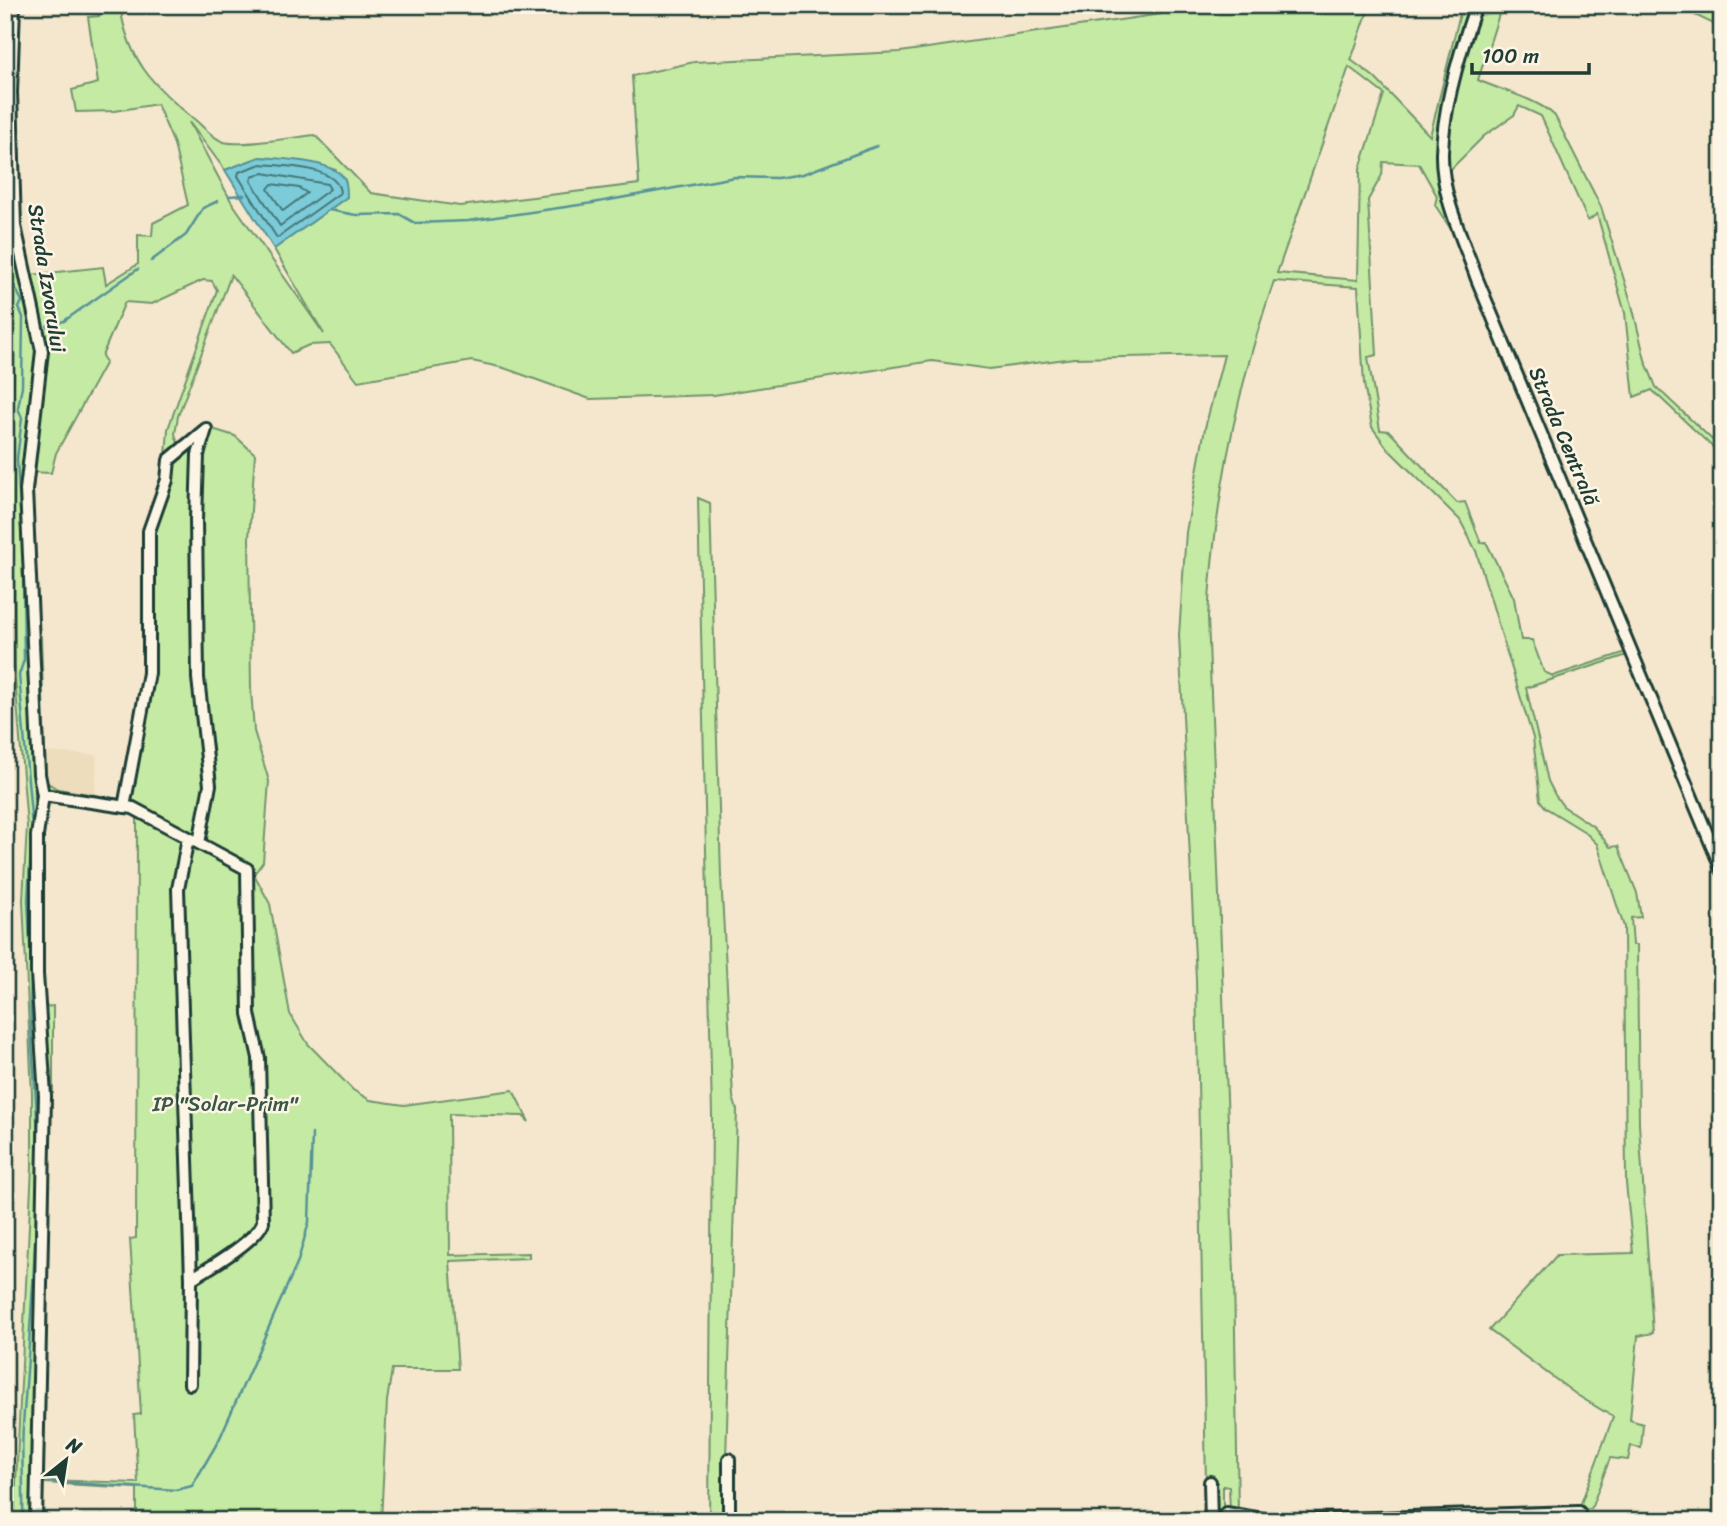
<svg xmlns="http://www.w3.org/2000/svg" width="1727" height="1526" viewBox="0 0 1727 1526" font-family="Sriracha,sans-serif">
<rect width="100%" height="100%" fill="#f4e7cd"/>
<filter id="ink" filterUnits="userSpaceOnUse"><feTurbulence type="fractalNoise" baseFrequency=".0143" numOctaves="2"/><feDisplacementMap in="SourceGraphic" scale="14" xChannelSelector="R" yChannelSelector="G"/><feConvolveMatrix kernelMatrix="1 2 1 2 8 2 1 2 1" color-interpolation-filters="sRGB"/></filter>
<g filter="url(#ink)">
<path fill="#eeddbc" d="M45,752L97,755L95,794L58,789L46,782Z"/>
<path fill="#c5eaa4" stroke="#72946c" stroke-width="2" fill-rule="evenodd" d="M98,5H120C127,59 154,87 194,119C203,126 212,138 224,142C239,147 296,137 315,135L371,193L460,206L639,184L632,76L694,62L900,52L1161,14L1171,5H1370L1351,60L1374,77L1430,136L1462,5H1472L1439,178L1452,231L1435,205L1437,196L1419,164L1383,162L1382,175L1368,200L1377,355L1368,357L1380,430L1389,431L1457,503L1465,502L1481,543L1486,542L1514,598L1521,640H1532L1544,672L1553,676L1626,652L1627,655L1526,688L1548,781L1555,795L1563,806L1594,827L1610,847L1618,846L1637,893L1641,917L1631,918L1633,945H1637L1639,1124L1653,1333L1638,1336L1630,1420L1643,1424L1641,1448L1631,1446L1628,1460L1610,1458L1591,1509H1579L1613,1417L1577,1395L1489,1330L1557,1255L1633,1253L1626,1183L1624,927L1597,844L1585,832L1546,808L1540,800L1533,738L1476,551L1460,520L1388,449L1372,427L1364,384L1358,287L1274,281C1237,388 1214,504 1208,617L1234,1274L1238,1512L1230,1510L1229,1487L1223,1486V1521H1214L1206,1485L1196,979L1179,635L1186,532L1205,428L1224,355L1074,358L989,369L932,361L714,395L590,399L504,368L472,361L358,381L330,344L309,345L291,353L231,275L178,416L175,434L178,443L203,426L235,436L255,454L249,538L251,689L254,731L269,781L263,862L254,874L270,904L290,1014L308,1044L353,1090L370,1100L404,1105L513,1090L529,1122L523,1116L449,1114L450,1255L529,1253V1258L450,1261L458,1369H392L387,1401L381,1521L371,1515L365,1521H137V1488L44,1483V1480L138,1483L134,1415L141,1414L130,1239L136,1238L137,823V809L120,799L119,804L47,790L43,784L38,641L41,637L46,782L58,789L120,799L146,675L145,562L165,469L168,429L217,290L212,281L203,280L152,304L125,302L102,356L106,362L56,453L51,473L30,472L45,380L46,345L29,275L103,267L106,284L138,264V235L152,236L153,223L188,205L174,144L157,104L115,111L76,112L72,90L98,83L88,17L99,16ZM1349,67L1384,94L1360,169L1358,280L1277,273ZM189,122L225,170L260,157L304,162L336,170L347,197L274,249L324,334L231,201Z
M1480,5H1502L1478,80C1502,91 1538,99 1555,116L1601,207L1632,305L1645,360L1656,387L1722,449V456L1652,390L1634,397L1625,313L1597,214L1588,221L1541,116L1519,106L1514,115L1484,136L1448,172C1446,117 1462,58 1480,5Z
M1674,5H1705L1722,13V28Z
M5,36L9,44V208L13,246L37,344L21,474L31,661L35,789L32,856L40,1071L32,1521H14L32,1167V1094L23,900L27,826L15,677L14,568L5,567V560H13C12,524 10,487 10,451C10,413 22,319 5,289Z
M698,498L710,503L721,876L733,1097L737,1110L724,1521H709L712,1115Z
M53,1006V1093H48L43,1007Z"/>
<path fill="#7ccbd9" stroke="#579297" stroke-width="2" d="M260,157C281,159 335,160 345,180C347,185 347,192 347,197L274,249L225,170Z"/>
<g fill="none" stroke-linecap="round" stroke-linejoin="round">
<path stroke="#447676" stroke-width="2" d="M261,164C282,166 339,166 340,193L277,238L238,176L239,172Z
M263,173L327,184L330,189L280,226L251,181L252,177Z
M272,184L299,188L307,193L283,211L268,189Z"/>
<path stroke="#579297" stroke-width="2.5" d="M229,196L244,195
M329,210L356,215L399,214L415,223L468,221L593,203L735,177L777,178L803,174L877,146
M5,226V237
M5,248L8,274L22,301L19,308L23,317L22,386L18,408L22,418L17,459L23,558
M151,261L186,235L203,208L218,201
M47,326L64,321L138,269
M23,570L24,660L19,675L32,827L28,899L31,967
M44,1481L176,1490L192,1486L219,1440L298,1261L309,1222L312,1134
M23,1521C24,1489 21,1457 23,1425C30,1333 37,1242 38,1150C38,1093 28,1036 31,980"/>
<defs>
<path id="minor" d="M14,5L11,92L15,226L42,351L26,490L39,774L43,795L37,836V974L45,1096L36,1521
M1476,5C1461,48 1443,108 1442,153C1441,196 1463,239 1477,279L1722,870
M43,795L133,808L247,869L249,1014L259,1058L263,1222C256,1241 209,1268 191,1279
M124,807L149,673V531L167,480L169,460L206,429
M188,838L178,889L191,1279L190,1384
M199,843L210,785L198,678L196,520L198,455L206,429
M1210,1482L1211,1521
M729,1521V1459
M1226,1521V1513L1275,1521
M1277,1521L1579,1512"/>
</defs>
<use href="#minor" stroke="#1f3d34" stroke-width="16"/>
<use href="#minor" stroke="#fcf5e5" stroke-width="10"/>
</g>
</g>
<g text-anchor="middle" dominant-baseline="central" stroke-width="5" stroke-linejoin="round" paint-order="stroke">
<g font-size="21" fill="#1f3d34" stroke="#fcf5e5">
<text transform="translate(47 278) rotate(81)">Strada Izvorului</text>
<text transform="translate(1564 436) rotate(67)">Strada Centrală</text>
</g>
<g font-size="21" fill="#385745" stroke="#fcf5e5">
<text x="225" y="1104">IP "Solar-Prim"</text>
</g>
</g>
<rect width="1727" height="1526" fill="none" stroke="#fcf5e5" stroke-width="28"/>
<rect x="14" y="14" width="1699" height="1498" fill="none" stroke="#1f3d34" stroke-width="2.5" filter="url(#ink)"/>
<g transform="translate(66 1460) rotate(30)" stroke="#fcf5e5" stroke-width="5" paint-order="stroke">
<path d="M0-5L12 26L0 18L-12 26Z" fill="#1f3d34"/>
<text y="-10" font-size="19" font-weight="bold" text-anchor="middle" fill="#1f3d34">N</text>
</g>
<path d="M1472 63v10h117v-10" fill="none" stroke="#1f3d34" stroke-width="3.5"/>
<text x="1482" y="63" font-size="21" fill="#1f3d34" stroke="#fcf5e5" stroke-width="5" paint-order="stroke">100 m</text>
</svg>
